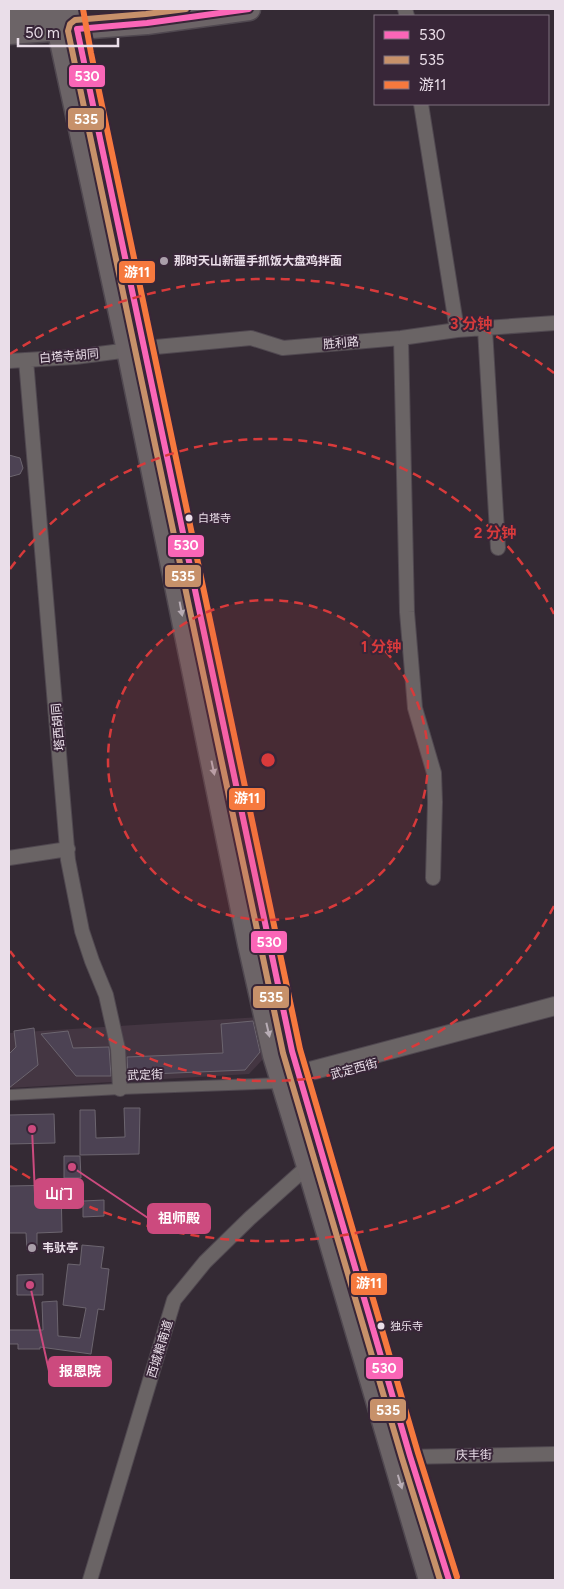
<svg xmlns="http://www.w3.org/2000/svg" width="564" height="1589" viewBox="0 0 564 1589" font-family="Figtree,'Noto Sans SC',sans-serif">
<rect width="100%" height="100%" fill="#342a34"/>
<path fill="#443642" d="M258,1017L264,1058L249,1074L9,1088V1033Z"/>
<path fill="#4c4253" stroke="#6c656f" d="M9,455L20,458L23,468L20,474L9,477Z
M253,1021L260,1052L245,1070L128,1075L127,1057L223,1053L221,1024Z
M34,1028L38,1065L9,1088V1054L16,1047L14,1031Z
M68,1031L73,1048L109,1047L111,1076H76L41,1034Z
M124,1108H140L139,1154L80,1155V1110H95L96,1138L125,1137Z
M54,1114L55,1143L9,1144V1115Z
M64,1156H80L81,1178H64Z
M61,1185L62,1232L37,1233V1250L34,1253H30L27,1250L26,1233H9V1186Z
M104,1200V1216L83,1217V1201Z
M82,1245L104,1247L101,1268L109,1269L104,1310L98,1309L91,1354L40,1347V1349H18V1344H9V1330H43L42,1302L57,1301L58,1336L80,1338L86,1308L63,1305L68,1264L80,1265Z
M43,1274V1295H17V1275Z"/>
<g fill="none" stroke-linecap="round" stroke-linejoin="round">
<defs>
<path id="pedestrian" d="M9,1095L120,1089L282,1083"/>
<path id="minor" d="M405,9L407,16
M421,104L457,330
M485,329L498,548
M401,338L407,612L415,708L434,773L435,802L433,878
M26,360L68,860L82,931L92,961L106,995L118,1049L120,1089
M9,361L75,357L145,348L251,338L283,348L401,338L457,330L555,323
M9,858L68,849
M404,1457L555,1454
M90,1580L174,1300L205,1262L250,1218L308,1166"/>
<path id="tertiary" d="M289,1080L299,1074L555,1006"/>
<path id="primary" d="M54,9L128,350L249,944L274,1055L308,1166L430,1580
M74,9L82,55L292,1051L410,1456L449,1580
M9,15L70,9
M9,33L147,23L249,9"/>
</defs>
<use href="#pedestrian" stroke="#504850" stroke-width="12"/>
<use href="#minor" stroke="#504850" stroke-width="16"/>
<use href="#tertiary" stroke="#504850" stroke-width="20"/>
<use href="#primary" stroke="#504850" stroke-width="25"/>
<use href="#pedestrian" stroke="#6a6465" stroke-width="10"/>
<use href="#minor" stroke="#6a6465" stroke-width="14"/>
<use href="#tertiary" stroke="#6a6465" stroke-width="18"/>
<use href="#primary" stroke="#6c6467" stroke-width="22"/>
<defs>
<path id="bus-1" d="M249,9L147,23L77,29L292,1051L410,1456L449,1580"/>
<path id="bus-2" d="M186,9L146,14L75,20L70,24L68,31L283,1053L402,1458L440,1580"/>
<path id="bus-3" d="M83,9L91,53L300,1049L418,1453L457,1577"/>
</defs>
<use href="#bus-1" stroke="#382638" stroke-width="10"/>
<use href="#bus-2" stroke="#382638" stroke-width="10"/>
<use href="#bus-3" stroke="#382638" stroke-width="10"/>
<use href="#bus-1" stroke="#fa66b7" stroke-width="6"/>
<use href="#bus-2" stroke="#c7916a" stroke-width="6"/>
<use href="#bus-3" stroke="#f6793e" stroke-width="6"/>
</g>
<defs><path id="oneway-solid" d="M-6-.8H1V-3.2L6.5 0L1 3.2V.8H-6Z" transform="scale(1.25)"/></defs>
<g fill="#b8adb5">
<use href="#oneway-solid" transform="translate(181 609) rotate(79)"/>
<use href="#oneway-solid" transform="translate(213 768) rotate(78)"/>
<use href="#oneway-solid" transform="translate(268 1030) rotate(77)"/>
<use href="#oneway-solid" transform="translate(400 1482) rotate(73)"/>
</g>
<circle cx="268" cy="760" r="160" fill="#d83a3b" fill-opacity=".12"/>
<g fill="none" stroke="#d83a3b" stroke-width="2.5" stroke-dasharray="9 6">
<circle cx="268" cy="760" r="160"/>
<path d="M554 906A321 321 0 0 1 10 951M10 569A321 321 0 0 1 554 614"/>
<path d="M554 1147A481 481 0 0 1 10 1166M10 354A481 481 0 0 1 554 373"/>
</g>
<g fill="#aa9faa" stroke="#382638" stroke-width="2">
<circle cx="164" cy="261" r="5"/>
<circle cx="32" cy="1248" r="5"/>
</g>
<g fill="#eadee9" stroke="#382638" stroke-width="2">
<circle cx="189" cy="518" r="4.5"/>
<circle cx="381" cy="1326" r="4.5"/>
</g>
<g text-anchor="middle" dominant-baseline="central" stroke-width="4" stroke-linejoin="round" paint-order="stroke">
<g font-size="11" fill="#eadee9" stroke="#382638" text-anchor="start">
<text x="198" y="518">白塔寺</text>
<text x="390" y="1326">独乐寺</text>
</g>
<g font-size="12" font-weight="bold" fill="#eadee9" stroke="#382638" text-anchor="start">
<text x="174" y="261">那时天山新疆手抓饭大盘鸡拌面</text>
<text x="42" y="1248">韦驮亭</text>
</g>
<g font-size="12" fill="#eadee9" stroke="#382638">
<text transform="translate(341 343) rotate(-5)">胜利路</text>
<text transform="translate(69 356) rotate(-5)">白塔寺胡同</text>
<text transform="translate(58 727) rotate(-95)">塔西胡同</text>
<text transform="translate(354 1069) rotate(-15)">武定西街</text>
<text transform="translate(145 1075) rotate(-2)">武定街</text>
<text transform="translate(160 1349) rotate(-73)">西城粮南道</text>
<text transform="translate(474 1455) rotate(-1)">庆丰街</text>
</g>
</g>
<circle cx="268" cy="760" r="8" fill="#d83a3b" stroke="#382638" stroke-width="2.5"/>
<g font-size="15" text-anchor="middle" font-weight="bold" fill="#d83a3b" stroke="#382638" stroke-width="4" stroke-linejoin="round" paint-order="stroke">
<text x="471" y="329">3 分钟</text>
<text x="495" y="538">2 分钟</text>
<text x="381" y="652">1 分钟</text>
</g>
<path fill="none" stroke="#cc4a7e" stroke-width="2" d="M32 1129L35 1194M72 1167L148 1218M30 1285L49 1371"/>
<g fill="#cc4a7e" stroke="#382638" stroke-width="2">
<circle cx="32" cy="1129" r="5"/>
<circle cx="72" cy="1167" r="5"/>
<circle cx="30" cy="1285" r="5"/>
</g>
<g fill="#cc4a7e" stroke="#cc4a7e" stroke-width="2">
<rect x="35" y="1179" width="48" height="29" rx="5"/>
<rect x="148" y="1204" width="62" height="29" rx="5"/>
<rect x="49" y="1357" width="62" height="29" rx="5"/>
</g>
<g font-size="14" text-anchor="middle" font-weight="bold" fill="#fff">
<text x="59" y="1199">山门</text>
<text x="179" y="1223">祖师殿</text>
<text x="80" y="1376">报恩院</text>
</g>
<g stroke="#382638" stroke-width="2">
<rect x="68" y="64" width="38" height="24" rx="5" fill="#fa66b7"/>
<rect x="67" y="107" width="38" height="24" rx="5" fill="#c7916a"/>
<rect x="118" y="260" width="38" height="24" rx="5" fill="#f6793e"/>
<rect x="167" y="534" width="38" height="24" rx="5" fill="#fa66b7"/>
<rect x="164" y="564" width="38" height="24" rx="5" fill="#c7916a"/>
<rect x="228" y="787" width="38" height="24" rx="5" fill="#f6793e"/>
<rect x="250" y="930" width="38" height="24" rx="5" fill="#fa66b7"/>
<rect x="252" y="985" width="38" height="24" rx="5" fill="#c7916a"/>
<rect x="350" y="1272" width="38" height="24" rx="5" fill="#f6793e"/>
<rect x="365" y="1356" width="39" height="24" rx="5" fill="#fa66b7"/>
<rect x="369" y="1398" width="38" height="24" rx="5" fill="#c7916a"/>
</g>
<g font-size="14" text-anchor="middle" font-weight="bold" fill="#fff">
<text x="87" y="81">530</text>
<text x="86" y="124">535</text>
<text x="137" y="277">游11</text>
<text x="186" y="550">530</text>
<text x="183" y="581">535</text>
<text x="247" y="803">游11</text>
<text x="269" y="947">530</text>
<text x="271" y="1002">535</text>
<text x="369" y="1288">游11</text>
<text x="384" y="1373">530</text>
<text x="388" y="1415">535</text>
</g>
<rect width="564" height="1589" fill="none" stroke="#eadee9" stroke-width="20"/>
<rect x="374" y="15" width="175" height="90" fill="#382638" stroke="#7f707f"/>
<rect x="384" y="31" width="25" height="8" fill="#fa66b7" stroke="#7f707f"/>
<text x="419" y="40" font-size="15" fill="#eadee9">530</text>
<rect x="384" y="56" width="25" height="8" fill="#c7916a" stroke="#7f707f"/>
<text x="419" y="65" font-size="15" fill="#eadee9">535</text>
<rect x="384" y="81" width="25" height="8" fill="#f6793e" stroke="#7f707f"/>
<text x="419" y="90" font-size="15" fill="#eadee9">游11</text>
<path d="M18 38v8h100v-8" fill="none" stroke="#eadee9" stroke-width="2.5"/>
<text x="25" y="38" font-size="15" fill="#eadee9" stroke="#382638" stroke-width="4" paint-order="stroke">50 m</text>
</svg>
